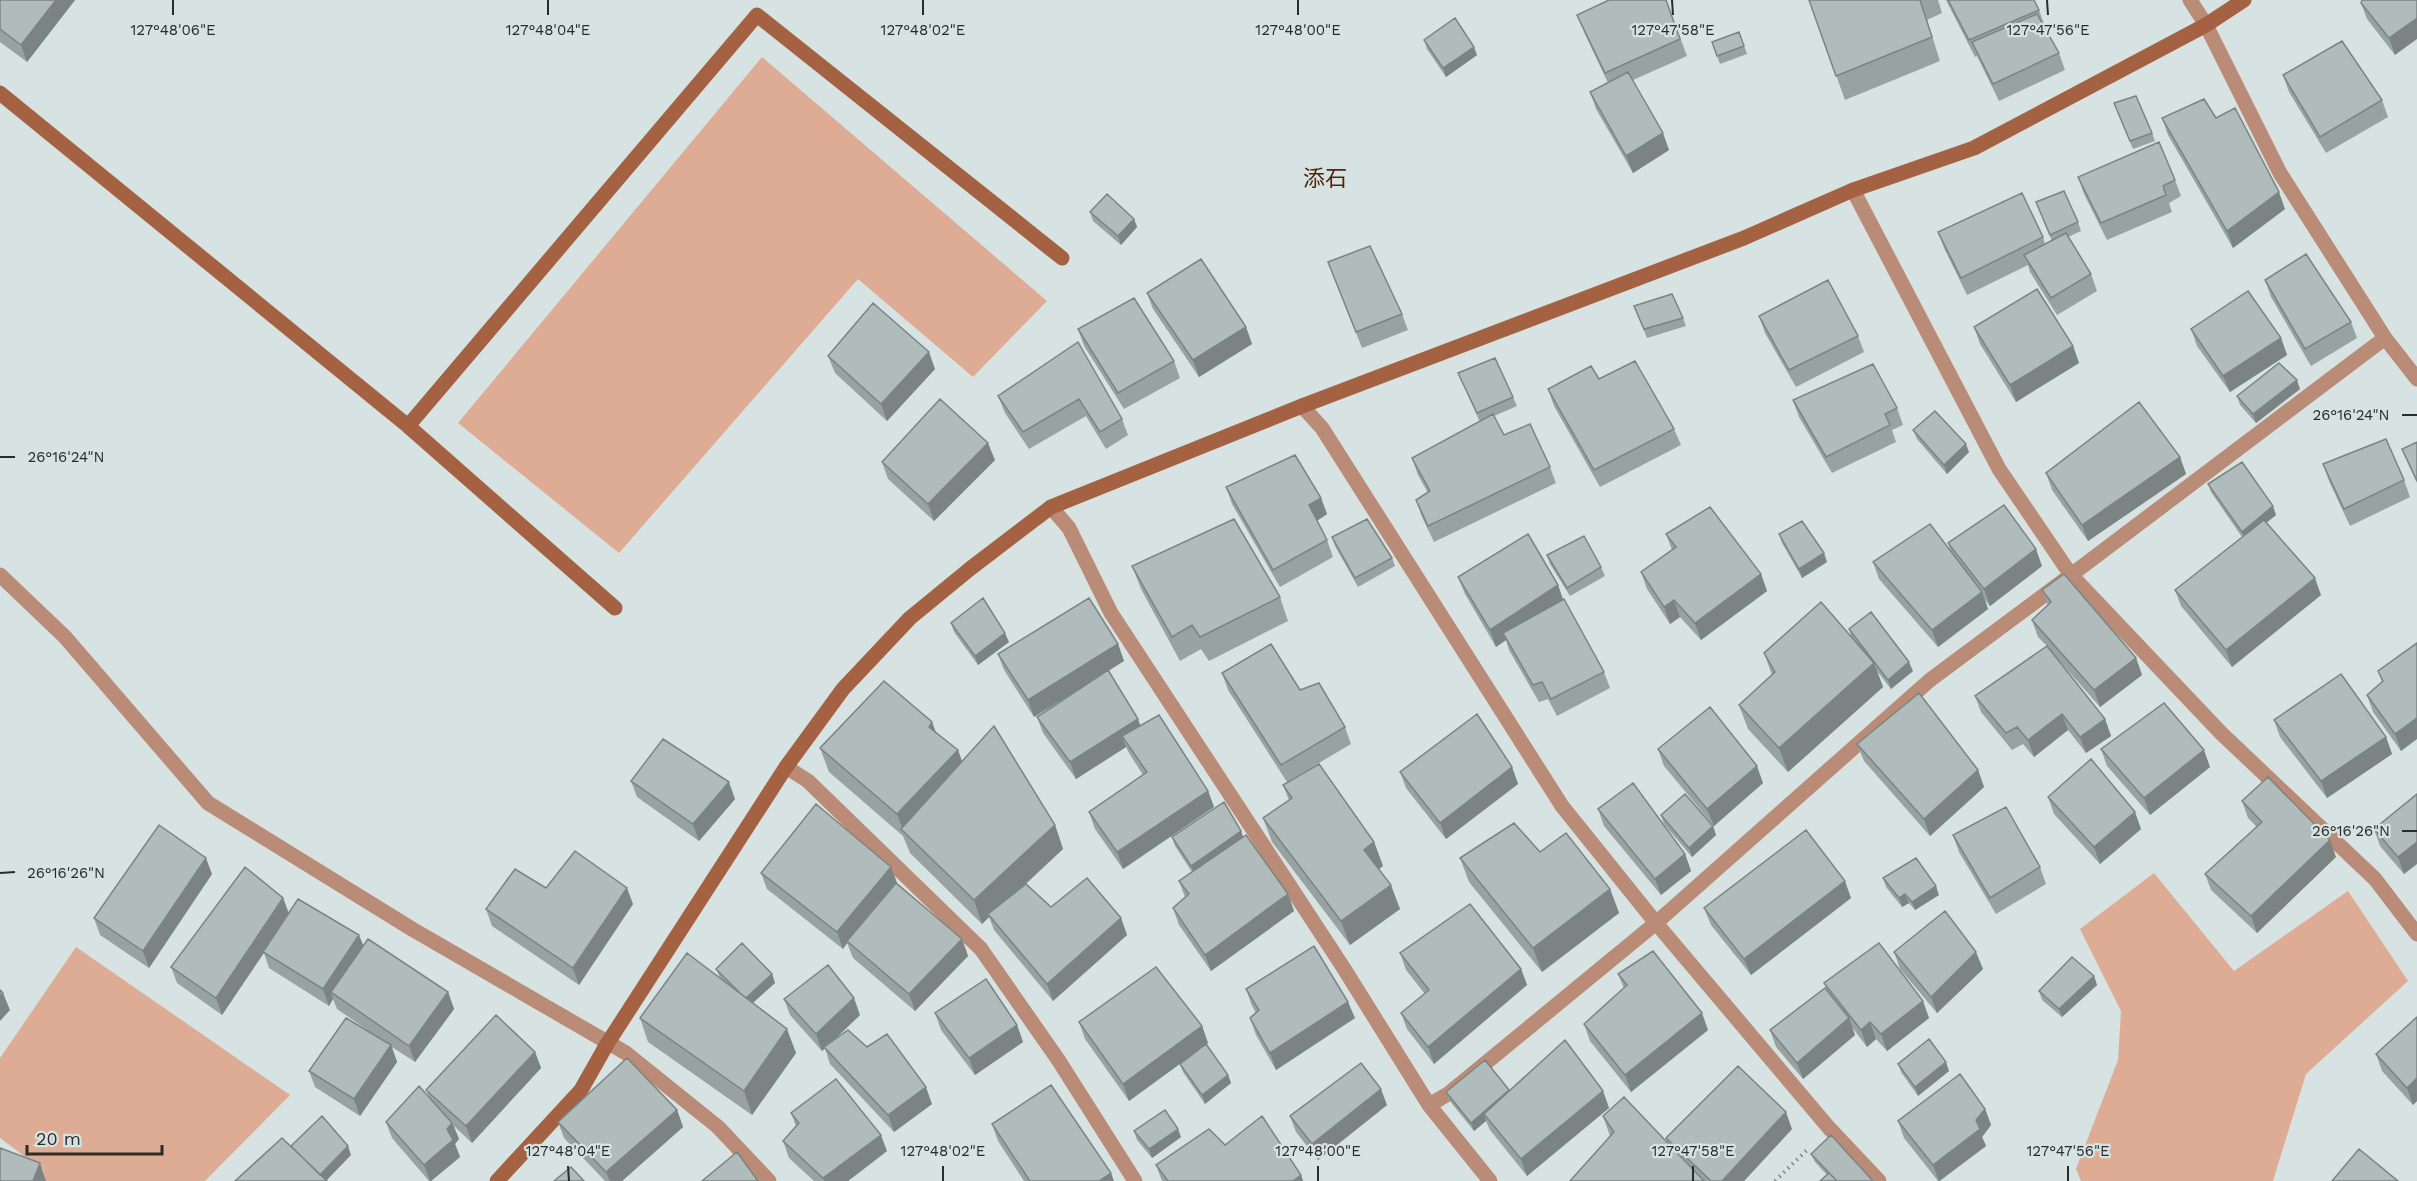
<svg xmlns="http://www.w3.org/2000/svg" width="2417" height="1181" viewBox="0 0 2417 1181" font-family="'Work Sans','Noto Sans JP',sans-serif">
<rect width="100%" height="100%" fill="#d7e3e2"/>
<path fill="#deac94" d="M762,57L1047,301L973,377L858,279L619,553L458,423Z
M2154,873L2234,971L2348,891L2408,981L2306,1074L2273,1181H2081L2076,1169L2118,1060L2121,1011L2080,929Z
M76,947L290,1095L205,1181H45L43,1170L0,1138V1058Z"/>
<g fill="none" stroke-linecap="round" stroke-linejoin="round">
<path stroke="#818988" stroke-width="4" stroke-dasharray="1.5 4.5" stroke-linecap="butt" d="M1775,1181L1807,1150"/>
<path stroke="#ba8c77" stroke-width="15" d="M2190,0L2206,25L2280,173L2385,338L2417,379
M1853,190L1999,469L2071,575L2221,733L2375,879L2417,934
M1302,406L1322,428L1562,806L1656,923L1829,1128L1879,1181
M1051,507L1069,528L1111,613L1343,967L1429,1105L1490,1181
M0,575L65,637L208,803L412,929L626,1053L718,1127L769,1181
M786,767L808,781L981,949L1059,1061L1135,1181
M1429,1105L1448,1094L1656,923L1930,680L2071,575L2385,338"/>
<path stroke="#a46242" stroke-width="15" d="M0,93L408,426L615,608
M408,426L757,15L1062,258
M497,1181L581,1090L607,1044L786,767L843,689L910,618L971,568L1051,507L1302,406L1744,238L1853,190L1974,148L2206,25L2244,0"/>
</g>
<path fill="#97a2a1" d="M75,0L27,62L0,42V1Z
M1666,0L1687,56L1633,80L1669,150L1633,173L1596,109L1590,92L1608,83L1584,32L1577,15Z
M1809,0H1938L1942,13L1927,20L1940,61L1845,100Z
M1946,0H2034L2039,10L2045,27H2044L2059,53L2065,70L1999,101L1977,56L1975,57Z
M2417,0L2395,55L2367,19L2361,3Z
M1739,32L1747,54L1720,64L1712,42Z
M1424,40L1477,55L1446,77L1427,49Z
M2283,75L2382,100L2388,117L2326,153L2289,92Z
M2117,111L2152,133L2155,141L2133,149Z
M2162,118H2216L2285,209L2233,248L2168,135Z
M2078,177L2175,180L2181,196L2169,203L2172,212L2107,240L2084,194Z
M2036,202L2078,222L2081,231L2068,237L2091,274L2097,291L2057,315L2030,272L2028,265L1967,295L1944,248L1938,232L2043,237L2045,244L2052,241Z
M1090,212L1134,219L1137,227L1121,245L1093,221Z
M1328,262L1402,314L1408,330L1362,348Z
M2265,280L2351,322L2357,338L2311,366L2271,297Z
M1147,293L1246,327L1252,344L1199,377L1153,309Z
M1637,314L1683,318L1686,326L1647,338Z
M1759,316L1858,336L1864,352L1796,387L1765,333Z
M1974,327L2073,346L2079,363L2016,402L1980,344Z
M1078,329L1174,361L1180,378L1124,409L1084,346Z
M2191,329L2281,338L2287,355L2230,392L2197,346Z
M1078,342L1122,419L1128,435L1106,449L1086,416L1029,449L1005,413L998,396Z
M828,356L935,369L887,421L835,373Z
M1458,373L1513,397L1517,406L1494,416L1504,435L1550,467L1556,483L1434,542L1422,517L1416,500L1428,493L1418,475L1412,458L1480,422Z
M1599,379L1674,429L1681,445L1600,487L1554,406L1548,389Z
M2300,389L2256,423L2240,405L2237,396Z
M1793,400L1897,408L1903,425L1892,430L1896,442L1832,473L1799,417Z
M1913,430L1969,452L1947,474L1917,439Z
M2417,442V483L2402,449Z
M2180,457L2186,474L2088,541L2052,490L2046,473Z
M995,460L934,521L888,479L882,462Z
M2323,464L2404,480L2410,497L2350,526L2329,481Z
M2208,484L2276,515L2266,523L2321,595L2232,667L2181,606L2175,590L2242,537L2211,492Z
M1226,487L1321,498L1327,514L1317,521L1327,540L1333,557L1280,587L1232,504Z
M1666,534L1761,574L1767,591L1701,640L1680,617L1670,624L1647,589L1641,572L1672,550Z
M1779,534L1827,562L1802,578L1782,543Z
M1332,537L1392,558L1395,566L1358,587L1335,546Z
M1948,543L2042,566L1990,606L1985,600L1988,609L1938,647L1879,579L1873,562L1951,552Z
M1547,555L1601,567L1605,576L1570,596L1550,564Z
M1132,566L1280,597L1288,621L1209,661L1201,649L1180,661L1141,589Z
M1458,577L1558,585L1563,600L1604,672L1610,688L1557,716L1548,699L1539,702L1509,650L1506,640L1496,647L1465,594Z
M2042,590L2136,658L2142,675L2100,707L2056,657L2105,719L2111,736L2086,753L2068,730L2034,757L2023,744L2012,750L1981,712L1975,696L2047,646L2038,637L2032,620L2048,606Z
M951,623L1009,642L978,665L954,632Z
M1849,629L1913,671L1891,689L1877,671L1883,687L1788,772L1748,729L1739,705L1772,675L1764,653L1851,636Z
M2417,643L2401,751L2373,712L2367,695L2382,682L2378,671Z
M1118,644L1124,661L1108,671L1141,726L1208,791L1214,807L1123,869L1095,829L1089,812L1143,775L1129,753L1126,747L1076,779L1043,733L1037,717L1084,686L1034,717L1004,670L998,654Z
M1222,673L1300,690L1345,727L1351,744L1287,782L1228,690Z
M2274,720L2386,737L2392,754L2327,798L2280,737Z
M932,722L936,733L958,750L962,761L1055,825L1063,849L1026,884L1051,907L1121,918L1127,935L1053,1001L994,930L989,917L982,924L910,853L903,836L829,772L820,748Z
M1857,744L1978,770L1984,787L1930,836L1864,761Z
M1658,749L1763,783L1714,826L1664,766Z
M2101,749L2210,767L2150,815L2107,766Z
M1512,767L1518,784L1446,839L1406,788L1400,772Z
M631,781L735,799L699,841L637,797Z
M1283,785L1374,842L1383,866L1379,869L1400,909L1350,945L1272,842L1263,818L1289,800Z
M2417,794L2404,874L2380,846L2374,829Z
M2048,797L2141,829L2100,864L2054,814Z
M2242,801L2336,857L2257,933L2211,890L2205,874L2257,827L2248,818Z
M1598,809L1685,854L1691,871L1661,895L1604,826Z
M1661,815L1713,826L1716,835L1692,857L1664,824Z
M1241,831L1243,837L1288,894L1294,911L1211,971L1179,925L1173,908L1185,897L1179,881L1192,872L1175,846L1172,837Z
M1953,835L2040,867L2046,884L1996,914L1959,852Z
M1540,852L1610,889L1619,913L1542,972L1469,882L1460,858Z
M891,867L897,883L962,939L968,956L915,1011L853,958L847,943L843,949L767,889L761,873Z
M212,874L149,968L100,935L94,918Z
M1883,878L1939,895L1915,910L1909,903L1902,907L1886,887Z
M546,888L633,904L579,985L492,926L486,909Z
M283,898L289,913L363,946L448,992L454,1009L415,1062L392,1047L397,1062L360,1116L315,1087L309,1071L376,1036L337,1009L333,999L329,1006L269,968L264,953L222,1015L177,983L171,967Z
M1851,898L1751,975L1711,925L1704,908Z
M1894,952L1983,969L1937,1013L1900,969Z
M1400,953L1521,969L1527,985L1434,1064L1407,1029L1401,1013L1425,994L1406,970Z
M716,969L772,974L775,983L753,1003L796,1053L752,1115L648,1042L640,1018L720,978Z
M1618,974L1708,1030L1631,1092L1590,1041L1584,1024L1624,988Z
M2094,976L2097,985L2062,1017L2042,1000L2039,991Z
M1824,983L1929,1018L1887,1051L1876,1039L1867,1047L1852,1027L1855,1035L1803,1079L1776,1047L1770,1030L1827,991Z
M1246,989L1355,1018L1276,1070L1256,1035L1250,1018L1256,1013L1252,1006Z
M784,999L860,1015L831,1043L932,1104L894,1132L830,1064L825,1048L822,1051L790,1015Z
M935,1013L1017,1025L1023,1042L975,1075L941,1030Z
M2417,1017V1101L2413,1105L2382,1071L2376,1054Z
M1079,1022L1202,1026L1208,1043L1180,1063L1228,1075L1231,1083L1205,1104L1183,1072L1180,1064L1129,1101L1085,1039Z
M535,1052L541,1068L472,1143L454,1126L459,1139L455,1144L460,1157L431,1181H429L392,1138L386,1122L429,1097L426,1090Z
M1898,1064L1949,1071L1918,1096L1901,1072Z
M1509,1091H1603L1609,1108L1527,1176L1490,1130L1486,1121L1474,1131L1449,1100L1446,1092Z
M1387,1105L1318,1160L1296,1132L1290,1116Z
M1985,1109L1991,1125L1982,1137L1986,1146L1940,1181H1938L1904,1138L1898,1121Z
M677,1110L683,1127L622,1181H605L564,1138L558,1122Z
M791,1113L887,1151L848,1181H814L789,1158L783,1141L796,1126Z
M1603,1116L1667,1142L1666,1138L1792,1129L1744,1181H1570L1610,1136Z
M992,1124L1114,1181H1024L998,1141Z
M1134,1131L1181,1137L1152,1158L1137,1140Z
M1225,1145L1301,1175L1303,1181H1162L1156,1165Z
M1811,1154L1873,1181L1827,1175L1815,1162Z"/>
<path fill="#7b8483" d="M56,0H75L27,62L21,45Z
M2417,18V39L2395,55L2389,38Z
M1474,47L1477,55L1446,77L1443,68Z
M1663,133L1669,150L1633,173L1626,156Z
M2279,192L2285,209L2233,248L2227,231Z
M1134,219L1137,227L1121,245L1118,236Z
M1246,327L1252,344L1199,377L1193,360Z
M2281,338L2287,355L2230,392L2223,376Z
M2073,346L2079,363L2016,402L2010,385Z
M929,352L935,369L887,421L881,404Z
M2297,380L2300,389L2256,423L2253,414Z
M988,443L995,460L934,521L928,504Z
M1966,444L1969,452L1947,474L1944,465Z
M2180,457L2186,474L2088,541L2082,525Z
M1321,498L1327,514L1315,522L1309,505Z
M2273,506L2276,515L2245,540L2242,532Z
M2036,549L2042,566L1990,606L1984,589Z
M1824,553L1827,562L1802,578L1799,569Z
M1761,574L1767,591L1701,640L1695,623Z
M2315,578L2321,595L2232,667L2226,650Z
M1558,585L1564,602L1503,633L1506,640L1496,647L1490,630Z
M1982,592L1988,609L1938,647L1932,630Z
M1674,600L1680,617L1670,624L1664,607Z
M1005,633L1009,642L978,665L975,656Z
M1118,644L1124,661L1034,717L1028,700Z
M2136,658L2142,675L2100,707L2094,690Z
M1909,662L1913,671L1891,689L1888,680Z
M1874,663L1883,687L1788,772L1779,748Z
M2062,714L2068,730L2034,757L2028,740Z
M2417,718V739L2401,751L2395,734Z
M1138,719L1144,735L1122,736L1126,747L1076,779L1070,762Z
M2105,719L2111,736L2086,753L2080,737Z
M932,722L941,746L929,727Z
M2386,737L2392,754L2327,798L2321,781Z
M958,750L966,774L904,832L897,814Z
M2204,750L2210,767L2150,815L2144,798Z
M1757,766L1763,783L1714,826L1707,809Z
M1512,767L1518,784L1446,839L1440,823Z
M1978,770L1984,787L1930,836L1924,819Z
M729,782L735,799L699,841L693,824Z
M1208,791L1214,807L1123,869L1117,852Z
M2135,812L2141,829L2100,864L2094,847Z
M1055,825L1063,849L990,916L988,914L989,917L982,924L974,900Z
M1713,826L1716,835L1692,857L1689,848Z
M1241,831L1244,840L1194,874L1191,866Z
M2330,840L2336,857L2257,933L2251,916Z
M1374,842L1383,866L1372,874L1364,850Z
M2417,842V864L2404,874L2398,857Z
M1685,854L1691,871L1661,895L1655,879Z
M206,858L212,874L149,968L143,951Z
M891,867L897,883L847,941V943L843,949L837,932Z
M1845,881L1851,898L1751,975L1744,959Z
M1391,885L1400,909L1350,945L1341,921Z
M1936,886L1939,895L1915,910L1912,902Z
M627,888L633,904L579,985L573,968Z
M1610,889L1619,913L1542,972L1533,948Z
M1288,894L1294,911L1211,971L1205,955Z
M1905,894L1909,903L1902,907L1899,898Z
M283,898L289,915L222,1015L216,998Z
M1121,918L1127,935L1053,1001L1047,984Z
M359,935L366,952L331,992L333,999L329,1006L323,989Z
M962,939L968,956L915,1011L909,994Z
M1976,952L1983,969L1937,1013L1931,997Z
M1521,969L1527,985L1434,1064L1428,1047Z
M772,974L775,983L748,1007L745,999Z
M2094,976L2097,985L2062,1017L2059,1009Z
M448,992L454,1009L415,1062L409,1046Z
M3,993L10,1010L0,1021V997Z
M854,998L860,1015L822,1051L816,1034Z
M1923,1001L1929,1018L1887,1051L1881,1034Z
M1348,1002L1355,1018L1276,1070L1270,1053Z
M1702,1013L1708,1030L1631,1092L1625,1075Z
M1849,1018L1855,1035L1803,1079L1797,1063Z
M1870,1022L1876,1039L1867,1047L1861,1030Z
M1017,1025L1023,1042L975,1075L969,1058Z
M1202,1026L1208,1043L1129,1101L1123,1084Z
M787,1029L796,1053L752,1115L744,1091Z
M391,1045L397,1062L360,1116L354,1099Z
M535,1052L541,1068L472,1143L466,1126Z
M1946,1062L1949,1071L1918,1096L1915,1087Z
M1228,1075L1231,1083L1205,1104L1202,1095Z
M2417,1078V1101L2413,1105L2407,1088Z
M926,1087L932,1104L894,1132L888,1115Z
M1381,1089L1387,1105L1318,1160L1312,1144Z
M1509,1090L1512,1099L1484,1114L1486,1121L1474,1131L1471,1123Z
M1603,1091L1609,1108L1527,1176L1521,1159Z
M1985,1109L1991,1125L1982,1137L1986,1146L1939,1181L1933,1165L1976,1120Z
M677,1110L683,1127L622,1181H610L606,1172Z
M1786,1112L1792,1129L1744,1181H1722Z
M452,1123L459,1139L455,1144L460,1157L431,1181H430L424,1165L447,1129Z
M1178,1129L1181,1137L1152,1158L1149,1149Z
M881,1135L887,1151L848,1181H824L823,1178Z
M348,1146L351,1155L326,1181L318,1177Z
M40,1163L46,1181H33Z
M1111,1173L1114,1181H1099Z
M1301,1175L1303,1181H1293Z"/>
<path fill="#b0bcbb" stroke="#7b8483" stroke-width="1.5" d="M1,0H56L21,45L0,29V1Z
M1609,0H1666L1680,39L1605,73L1577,15Z
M1809,0H1920L1932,37L1836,76Z
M1948,0H2034L2039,10L1969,40Z
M2362,0H2417V18L2389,38L2361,3Z
M2037,14L2059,53L1993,84L1972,42Z
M1455,18L1474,47L1443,68L1424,40Z
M1739,32L1744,46L1717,56L1712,42Z
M2342,41L2382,100L2320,137L2283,75Z
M1628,72L1663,133L1626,156L1590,92Z
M2136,96L2152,133L2130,141L2114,103Z
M2204,99L2216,118L2235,108L2279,192L2227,231L2162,118Z
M2159,142L2175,180L2163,186L2166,195L2101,223L2078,177Z
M2064,191L2078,222L2050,235L2036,202Z
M2022,193L2043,237L1961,278L1938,232Z
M1107,194L1134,219L1118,236L1090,212Z
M2066,233L2091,274L2051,298L2024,255Z
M1370,246L1402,314L1356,332L1328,262Z
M2306,254L2351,322L2305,349L2265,280Z
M1201,259L1246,327L1193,360L1147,293Z
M1828,280L1858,336L1789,370L1759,316Z
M2037,289L2073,346L2010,385L1974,327Z
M2248,291L2281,338L2223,376L2191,329Z
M1672,294L1683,318L1644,329L1634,306Z
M1134,298L1174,361L1118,393L1078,329Z
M873,303L929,352L881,404L828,356Z
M1078,342L1122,419L1100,432L1079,399L1023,432L998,396Z
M1495,358L1513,397L1477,413L1458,373Z
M1635,361L1674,429L1594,470L1548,389L1591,366L1599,379Z
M2279,363L2297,380L2253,414L2237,396Z
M1873,364L1897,408L1885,414L1890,425L1826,457L1793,400Z
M940,399L988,443L928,504L882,462Z
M2139,402L2180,457L2082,525L2046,473Z
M1935,411L1966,444L1944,465L1913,430Z
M1493,414L1504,435L1530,424L1550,467L1428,526L1416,500L1430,491L1412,458Z
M2386,439L2404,480L2344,509L2323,464Z
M2417,442V481L2402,449Z
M1295,455L1321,498L1309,505L1327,540L1273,570L1226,487Z
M2242,462L2273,506L2242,532L2208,484Z
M2004,505L2036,549L1984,589L1948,543Z
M1710,507L1761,574L1695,623L1674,600L1664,607L1641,572L1676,547L1666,534Z
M1234,519L1280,597L1200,637L1192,625L1172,637L1132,566Z
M1367,519L1392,558L1355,578L1332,537Z
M2264,520L2315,578L2226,650L2175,590Z
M1802,521L1824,553L1799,569L1779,534Z
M1930,524L1982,592L1932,630L1873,562Z
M1528,534L1558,585L1490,630L1458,577Z
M1584,536L1601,567L1567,588L1547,555Z
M2064,574L2136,658L2094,690L2032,620L2051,602L2042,590Z
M983,598L1005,633L975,656L951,623Z
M1089,598L1118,644L1028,700L998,654Z
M1564,599L1604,672L1551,699L1542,682L1533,685L1503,633Z
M1821,602L1874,663L1779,748L1739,705L1775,672L1764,653Z
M1871,612L1909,662L1888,680L1849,629Z
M2417,643V718L2395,734L2367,695L2383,681L2378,671Z
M1271,644L1300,690L1319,683L1345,727L1281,765L1222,673Z
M2047,646L2105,719L2080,737L2062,714L2028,740L2017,727L2006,733L1975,696Z
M1108,670L1138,719L1070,762L1037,717Z
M2341,674L2386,737L2321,781L2274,720Z
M884,681L932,722L929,727L958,750L897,814L820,748Z
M1919,693L1978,770L1924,819L1857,744Z
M2164,703L2204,750L2144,798L2101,749Z
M1710,707L1757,766L1707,809L1658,749Z
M1477,714L1512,767L1440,823L1400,772Z
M1159,715L1208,791L1117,852L1089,812L1147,772L1122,736Z
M994,726L1055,825L974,900L901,829Z
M663,739L729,782L693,824L631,781Z
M2091,759L2135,812L2094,847L2048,797Z
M1319,764L1374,842L1364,850L1391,885L1341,921L1263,818L1292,798L1283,785Z
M2268,777L2330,840L2251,916L2205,874L2262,822L2242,801Z
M1633,783L1685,854L1655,879L1598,809Z
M1685,794L1713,826L1689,848L1661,815Z
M2417,794V842L2398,857L2374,829Z
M1224,802L1241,831L1191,866L1172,837Z
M816,804L891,867L837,932L761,873Z
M2006,807L2040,867L1990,898L1953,835Z
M1514,823L1540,852L1566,833L1610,889L1533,948L1460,858Z
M159,825L206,858L143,951L94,918Z
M1806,830L1845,881L1744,959L1704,908Z
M1246,835L1288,894L1205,955L1173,908L1189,894L1179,881Z
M575,851L627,888L573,968L486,909L515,869L546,888Z
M1916,858L1936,886L1912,902L1905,894L1899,898L1883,878Z
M245,867L283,898L216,998L171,967Z
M1087,878L1121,918L1047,984L988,914L1026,884L1051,907Z
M896,883L962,939L909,994L847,941Z
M298,899L359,935L323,989L263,952Z
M1470,904L1521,969L1428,1047L1401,1013L1429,990L1400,953Z
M1945,911L1976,952L1931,997L1894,952Z
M368,939L448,992L409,1046L331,992Z
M742,943L772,974L746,998L740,993L716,969Z
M1879,943L1923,1001L1881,1034L1870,1022L1861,1030L1824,983Z
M1314,946L1348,1002L1270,1053L1250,1018L1259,1010L1246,989Z
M1653,951L1702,1013L1625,1075L1584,1024L1627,985L1618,974Z
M687,953L787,1029L744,1091L640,1018Z
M2072,957L2094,976L2059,1009L2039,991Z
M828,965L854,998L816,1034L784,999Z
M1156,967L1202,1026L1123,1084L1079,1022Z
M986,979L1017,1025L969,1058L935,1013Z
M1825,988L1849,1018L1797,1063L1770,1030Z
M0,990L3,993L0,997Z
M496,1015L535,1052L466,1126L426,1090Z
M2417,1017V1078L2407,1088L2376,1054Z
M346,1018L391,1045L354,1099L309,1071Z
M848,1030L867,1047L887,1034L926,1087L888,1115L824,1047Z
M1929,1039L1946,1062L1915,1087L1898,1064Z
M1565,1040L1603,1091L1521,1159L1484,1114Z
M1206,1044L1228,1075L1202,1095L1180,1064Z
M627,1058L677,1110L606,1172L558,1122Z
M1485,1060L1509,1090L1471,1123L1446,1092Z
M1361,1063L1381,1089L1312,1144L1290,1116Z
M1738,1066L1786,1112L1722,1181H1711L1666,1138Z
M1960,1074L1985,1109L1976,1120L1980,1129L1933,1165L1898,1121Z
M836,1079L881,1135L823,1178L783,1141L799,1123L791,1113Z
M1051,1085L1111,1173L1099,1181H1030L992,1124Z
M419,1086L452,1123L447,1129L453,1140L424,1165L386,1122Z
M1624,1097L1704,1181H1570L1614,1132L1603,1116Z
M1165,1110L1178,1129L1149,1149L1134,1131Z
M322,1116L348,1146L320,1175L291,1146Z
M1262,1116L1301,1175L1293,1181H1168L1156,1165L1209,1129L1225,1145Z
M1831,1135L1873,1181H1837L1811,1154Z
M282,1138L327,1181H235Z
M0,1148L40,1163L33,1181H0Z
M2359,1149L2398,1181H2332Z
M737,1152L758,1181H702Z
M571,1167L584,1181H554Z
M1829,1173L1837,1181H1820Z"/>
<path fill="none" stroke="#282d2c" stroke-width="2" d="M173,0V15M548,0V15M923,0V15M1298,0V15M1672,0L1673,15M2047,0L2048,15M2402,415H2417M0,457H15M2402,831H2417M0,873L15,872M568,1166L569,1181M943,1166V1181M1318,1166V1181M1693,1166V1181M2068,1166V1181"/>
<g text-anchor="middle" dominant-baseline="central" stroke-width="4.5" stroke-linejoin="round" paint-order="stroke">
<g font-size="22" fill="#532408" stroke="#d7e3e2">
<text x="1325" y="178">添石</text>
</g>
</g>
<g font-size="15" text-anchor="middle" fill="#282d2c" stroke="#d7e3e2" stroke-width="4.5" stroke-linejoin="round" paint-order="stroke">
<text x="173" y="35">127°48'06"E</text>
<text x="548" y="35">127°48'04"E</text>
<text x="923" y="35">127°48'02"E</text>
<text x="1298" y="35">127°48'00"E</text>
<text x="1673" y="35">127°47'58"E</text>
<text x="2048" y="35">127°47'56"E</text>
<text x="2351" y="420">26°16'24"N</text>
<text x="66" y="462">26°16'24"N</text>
<text x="2351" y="836">26°16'26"N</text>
<text x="66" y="878">26°16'26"N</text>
<text x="568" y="1156">127°48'04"E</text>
<text x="943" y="1156">127°48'02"E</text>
<text x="1318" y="1156">127°48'00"E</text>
<text x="1693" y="1156">127°47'58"E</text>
<text x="2068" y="1156">127°47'56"E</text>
</g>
<path d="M27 1145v9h135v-9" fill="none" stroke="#282d2c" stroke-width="3"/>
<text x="36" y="1145" font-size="18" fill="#282d2c" stroke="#d7e3e2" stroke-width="4.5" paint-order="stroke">20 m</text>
</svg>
